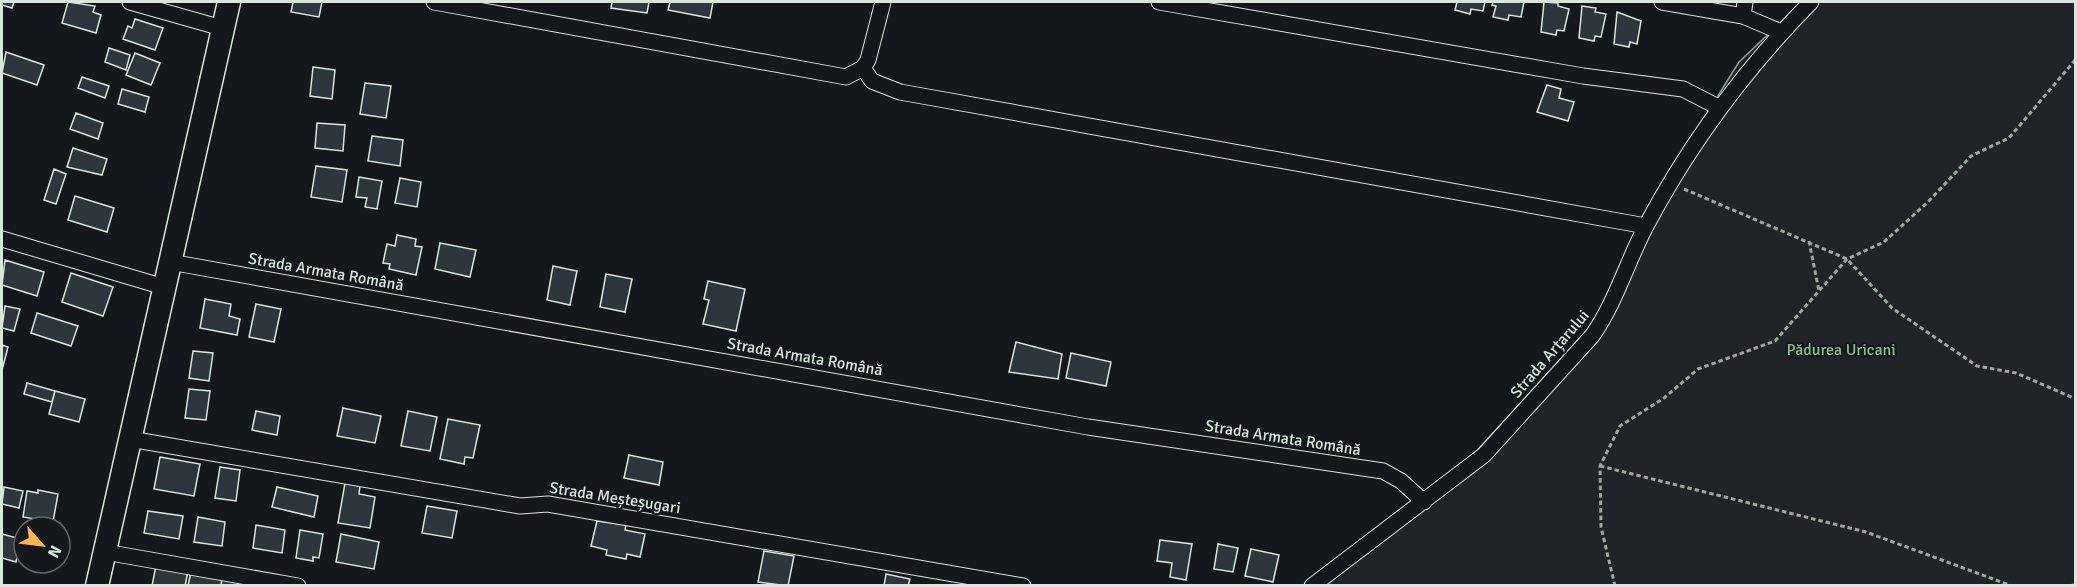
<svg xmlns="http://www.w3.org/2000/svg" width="2077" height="587" viewBox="0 0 2077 587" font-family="Signika,sans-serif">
<rect width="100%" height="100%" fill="#14181c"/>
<path fill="#202428" stroke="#939e99" stroke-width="1.5" d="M1802,2H2075V585L1322,586L1427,505L1599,317L1643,216L1739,62Z"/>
<path fill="#2c363c" stroke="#d8e6dc" stroke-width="1.5" d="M2,2H14L12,8L2,5Z
M68,2L95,6L93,12L101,15L96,33L62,23Z
M293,2H322L319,17L291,12Z
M612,2H649L647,13L611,8Z
M670,2H713L710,18L668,10Z
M1457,2H1485L1483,11L1471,9L1470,14L1455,10Z
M1493,2H1524L1521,17L1509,15L1508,20L1493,17L1496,6L1492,5Z
M1544,2L1558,3V6L1569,9L1564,31L1557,30L1556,35L1541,32Z
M1582,6L1596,8L1595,12L1606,14L1601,37L1595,36L1594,41L1579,38Z
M1617,12L1641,21L1637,44L1630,42L1629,47L1614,44Z
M135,19L163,28L155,50L123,39L128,26L132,28Z
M109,48L130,55L126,70L105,62Z
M6,52L44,65L37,85L2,73Z
M135,53L160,63L151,85L126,75Z
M313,67L335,70L332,99L310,96Z
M82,77L109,86L105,98L78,88Z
M365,83L391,86L386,118L360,114Z
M1547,85L1561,89L1559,98L1574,102L1568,121L1537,112Z
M122,89L149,97L145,112L118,104Z
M76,113L103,123L98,139L70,129Z
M317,123L345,125L343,151L315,148Z
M372,136L403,140L400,166L368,161Z
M73,148L107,159L102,175L67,167Z
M316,166L347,170L342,202L311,197Z
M54,169L66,174L56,204L44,200Z
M359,177L382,181L377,209L365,207L367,198L356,197Z
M400,178L421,182L417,207L395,203Z
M75,196L114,208L107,232L68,220Z
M397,235L416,239L415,246L422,247L416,275L389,269L390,264L383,263L387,244L395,246Z
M440,243L476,250L470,277L435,269Z
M5,260L44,272L37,296L2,285Z
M553,266L577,271L570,305L547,300Z
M71,273L113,287L103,316L62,302Z
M606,274L632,279L625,312L600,307Z
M708,281L745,289L736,331L703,324L709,300L704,299Z
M205,299L231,304L229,316L240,319L237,335L200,328Z
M256,304L281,309L274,342L249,337Z
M5,306L20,309L14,331L2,328Z
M37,313L78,326L71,346L31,333Z
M1016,342L1062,354L1058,379L1009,372Z
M2,345L8,347L2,370Z
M193,351L213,353L209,381L189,378Z
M1071,353L1111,362L1106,386L1066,378Z
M27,383L55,391L52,402L24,394Z
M189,389L210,391L206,420L185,418Z
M55,391L85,399L79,422L49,414Z
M343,408L381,416L375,443L337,436Z
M256,411L280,416L277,435L252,430Z
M408,411L437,417L430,451L401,446Z
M448,419L480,425L473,458L465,457L464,464L440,459Z
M629,455L663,462L659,485L624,478Z
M160,457L200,464L194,496L154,489Z
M220,467L240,470L236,501L215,498Z
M345,483L360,485L359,494L375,497L370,528L338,523Z
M4,487L23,491L19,508L2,504Z
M277,487L318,496L314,517L272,507Z
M38,490L58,494L53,522L23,517L27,491L38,493Z
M427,506L457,511L452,538L422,533Z
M148,511L183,516L179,539L144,533Z
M198,517L225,522L222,546L194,542Z
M597,521L626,525L625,530L645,534L640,557L627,554L626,559L606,555L607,550L591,546Z
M256,525L285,530L282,553L253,548Z
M300,530L323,534L319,558L313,557V561L296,558Z
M2,534L21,539L16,562L2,558Z
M341,534L379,542L374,569L336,562Z
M1160,540L1192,544L1186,580L1170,577L1172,563L1157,561Z
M1218,544L1238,548L1233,572L1214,569Z
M1251,549L1279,555L1273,582L1245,576Z
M764,551L794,556L788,586L758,582Z
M156,565L188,571L185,586H152Z
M191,571L222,577L221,586H188Z
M886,574L910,579L908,586H884Z
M222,577L260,586H221Z"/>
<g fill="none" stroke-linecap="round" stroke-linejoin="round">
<defs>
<path id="minor" d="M130,2L222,28
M434,2L846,77L863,68L868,60L883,2
M1159,2L1583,76L1683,89L1718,107
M1662,2L1743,16
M1745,2L1743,16L1781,32
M863,68L872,81L900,92L1646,226
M2,239L164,287
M170,262L1088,427L1383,471L1401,481L1424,502
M130,439L520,506L548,504L1023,586
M105,552L298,586
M1312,586L1484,455L1592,336C1616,302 1627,262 1646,226C1690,143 1746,68 1811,2"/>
<path id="secondary" d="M97,586L229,2"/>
</defs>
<use href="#minor" stroke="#d8e6dc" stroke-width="17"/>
<use href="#secondary" stroke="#d8e6dc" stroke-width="25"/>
<path stroke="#9da8a2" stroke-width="3" stroke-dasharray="4.5 3" stroke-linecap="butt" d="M1684,189L1847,259L1892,308L1977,366L2016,373L2076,399
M1809,241L1819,291
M1600,466L1866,532L2012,586
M1615,586L1601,527L1600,466L1620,426L1664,398L1698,369L1775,341L1847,259L1884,242L1928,202L1971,156L2009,138L2076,59
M2070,586L2076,584"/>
<use href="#minor" stroke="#14181c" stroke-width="15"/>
<use href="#secondary" stroke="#14181c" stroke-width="22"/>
</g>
<g text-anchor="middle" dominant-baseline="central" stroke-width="4.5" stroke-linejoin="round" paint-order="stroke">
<g font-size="16" fill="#d8e6dc" stroke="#14181c">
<text transform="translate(326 272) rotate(10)">Strada Armata Română</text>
<text transform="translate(1550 354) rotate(-49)">Strada Arțarului</text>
<text transform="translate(805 357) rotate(10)">Strada Armata Română</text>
<text transform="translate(1283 438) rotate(9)">Strada Armata Română</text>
<text transform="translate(615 498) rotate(9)">Strada Meșteșugari</text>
</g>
<g font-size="16" fill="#8ac095" stroke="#14181c">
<text x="1841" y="350">Pădurea Uricani</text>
</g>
</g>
<rect width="2077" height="587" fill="none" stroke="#d8e6dc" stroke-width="6"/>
<g transform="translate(42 545) rotate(118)"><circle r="28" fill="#14181c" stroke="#626a69" stroke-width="1.5"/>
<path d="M0-4.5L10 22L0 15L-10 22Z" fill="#ffb74d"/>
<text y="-9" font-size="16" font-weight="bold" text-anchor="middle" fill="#d8e6dc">N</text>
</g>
</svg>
